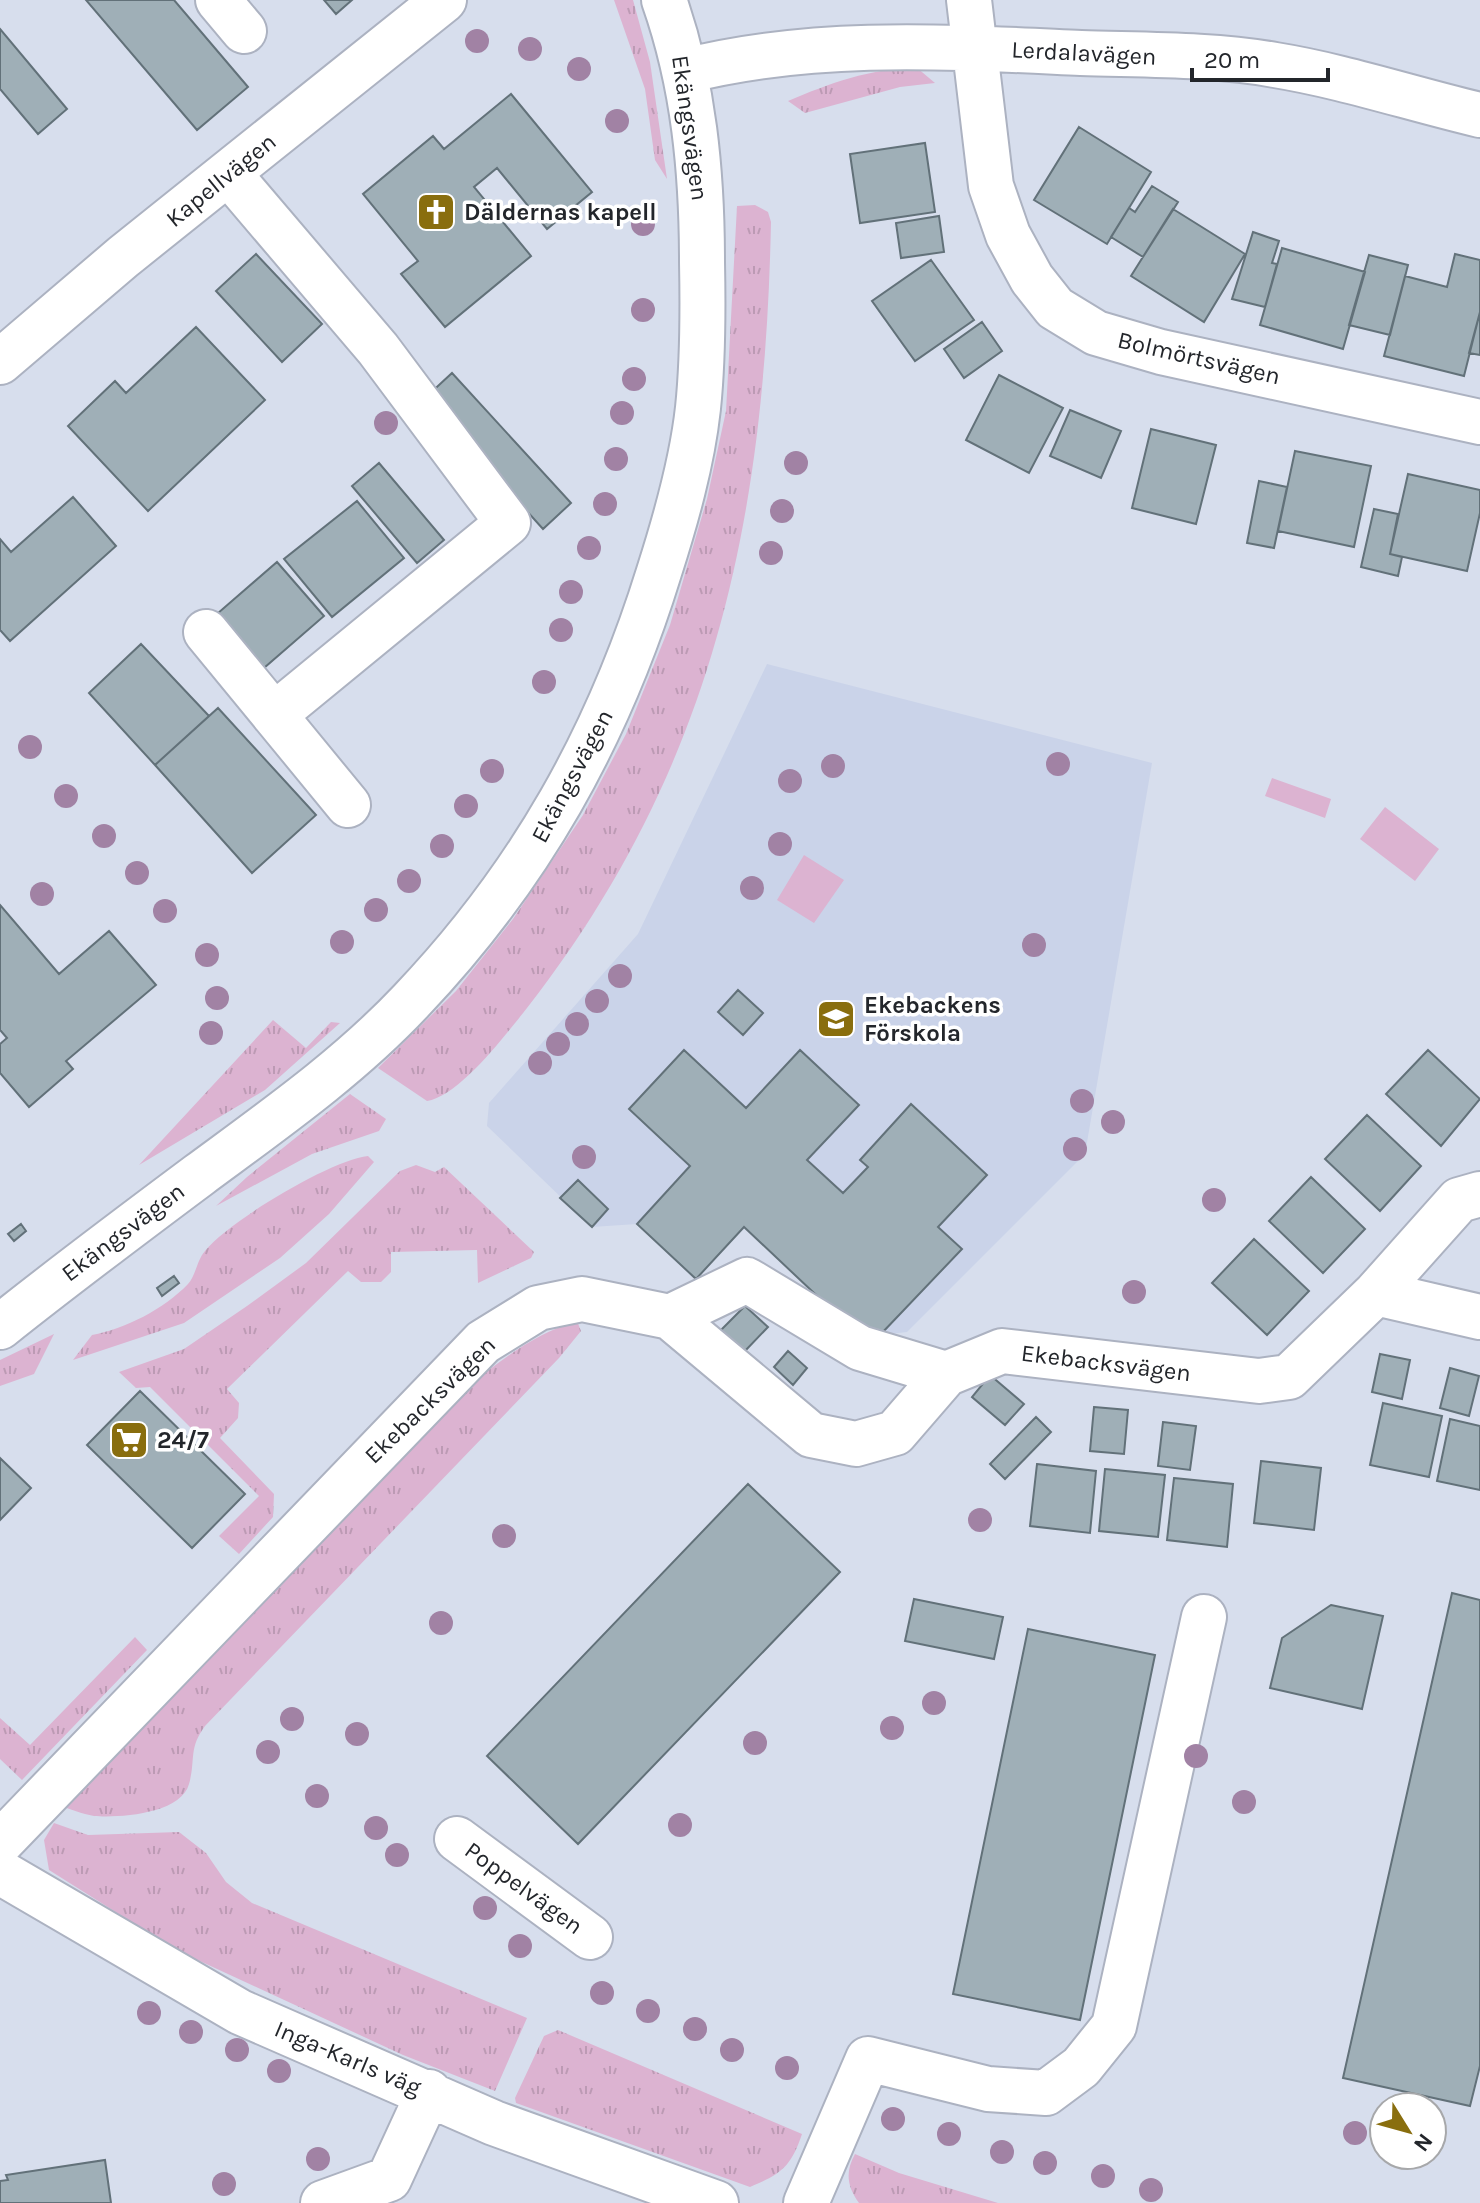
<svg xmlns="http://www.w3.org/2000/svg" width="1480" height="2203" viewBox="0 0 1480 2203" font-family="Karla,sans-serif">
<defs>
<pattern id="grass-tufts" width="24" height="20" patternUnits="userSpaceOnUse" patternTransform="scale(2)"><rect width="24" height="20" fill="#dcb3d1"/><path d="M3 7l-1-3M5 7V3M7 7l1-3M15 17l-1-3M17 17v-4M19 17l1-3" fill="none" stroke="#bc9ab4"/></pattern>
</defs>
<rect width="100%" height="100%" fill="#d7deed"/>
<path fill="#cad3e9" d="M767,664L1152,763L1085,1154L907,1332L880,1335L848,1325L744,1227L696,1279L637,1224L592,1227L487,1126L489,1103L638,934Z"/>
<path fill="url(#grass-tufts)" d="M614,0H633L650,62L667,179L655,160L645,89Z
M916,67L935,83L900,87L805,113L788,101C830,83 870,69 916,67Z
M755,205L768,212L771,222C765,520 714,768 527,1008C507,1033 459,1097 427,1101L378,1068L456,991L513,919L583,815L626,734L670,625L707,499L726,411L737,206Z
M273,1020L306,1048L331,1022L340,1023L265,1090L139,1165Z
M350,1094L386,1119L379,1131L312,1154L216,1206L247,1177Z
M368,1156L374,1162L329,1214L280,1258L184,1323L73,1360L92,1335C125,1329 164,1309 188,1284C196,1275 197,1260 205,1251C229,1221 331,1160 368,1156Z
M416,1165L435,1172L444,1167L534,1252L531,1258L478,1283L477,1250L391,1252V1272L381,1282H361L348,1271L227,1389L239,1403L238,1418L220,1438L274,1494L273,1517L239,1554L219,1536L259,1496L150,1387L136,1388L119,1372L184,1349L247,1306L306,1263L400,1171Z
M577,1321L581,1331L559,1358L205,1726C188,1749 196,1760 189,1784C181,1814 119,1818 94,1816C82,1814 70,1809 59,1805L450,1402C490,1369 527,1336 577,1321Z
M54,1334L34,1374L0,1386V1360Z
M135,1637L147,1650L22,1780L0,1759V1718L30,1745Z
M54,1823L88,1835L179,1832L206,1853L226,1882L252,1903L527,2018L495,2091L403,2055L176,1950L49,1870L44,1840Z
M558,2030L802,2134C791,2167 781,2174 750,2187L516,2103L515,2098L544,2036Z
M855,2154L899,2173L998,2203H859C847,2186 845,2172 855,2154Z"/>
<path fill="#dcb3d1" d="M1272,778L1331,799L1325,818L1265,796Z
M1385,807L1439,849L1415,881L1360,839Z
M804,855L844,880L814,923L777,900Z"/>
<path fill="#9fafb7" stroke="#627179" stroke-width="2" d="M86,0H174L248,87L197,130Z
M324,0H352L336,14Z
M0,29L67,109L38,134L0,89Z
M511,94L592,192L547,229L497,168L474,187L531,256L445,327L401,274L418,261L363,194L433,136L444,149Z
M1079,127L1151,172L1107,244L1034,200Z
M925,143L935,212L860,223L850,154Z
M1152,186L1178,202L1143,257L1111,237L1129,208L1135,212Z
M1173,209L1245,254L1204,322L1131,276Z
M939,216L944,252L901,258L896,223Z
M1253,232L1279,241L1272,263L1277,264L1265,307L1232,299Z
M1282,248L1365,272L1343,349L1260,325Z
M256,254L322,324L282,362L216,291Z
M1455,254L1480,260V312L1464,376L1384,356L1405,276L1447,287Z
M1369,255L1408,265L1390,335L1349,325Z
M931,260L974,320L915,361L872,301Z
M1480,312V355L1469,353Z
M982,322L1002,351L964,378L944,349Z
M196,327L265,400L148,511L68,426L115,381L126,393Z
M452,373L571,503L543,529L425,398Z
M999,375L1063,408L1029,473L966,440Z
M1070,410L1121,431L1101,478L1050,456Z
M1151,429L1216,445L1196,524L1132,508Z
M1295,451L1371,466L1354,547L1278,531Z
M379,463L444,540L417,563L352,486Z
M1408,474L1480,490V513L1467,571L1390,554Z
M1259,481L1287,487L1274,548L1247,543Z
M73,497L116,546L10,641L0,630V539L11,552Z
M357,501L404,558L332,617L284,559Z
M1374,509L1398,514L1390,554L1402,557L1398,576L1361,567Z
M277,562L324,616L257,674L210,620Z
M141,644L209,716L155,765L89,693Z
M218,708L316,815L252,873L155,765Z
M0,905L59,974L109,931L156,985L66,1061L73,1069L29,1107L0,1073V1044L7,1038L0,1030Z
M738,990L763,1013L743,1035L718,1012Z
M684,1050L746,1108L800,1050L859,1105L807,1160L843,1193L868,1167L860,1160L911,1104L987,1175L938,1227L962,1249L880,1335L848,1325L744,1227L696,1279L637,1224L690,1166L629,1109Z
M1428,1050L1480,1099L1441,1146L1386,1094Z
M1367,1115L1421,1166L1380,1211L1325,1159Z
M1311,1177L1365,1229L1323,1273L1269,1221Z
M578,1180L608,1209L592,1227L560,1198Z
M21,1224L26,1231L14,1241L8,1234Z
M1254,1239L1309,1291L1267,1335L1212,1283Z
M174,1276L179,1283L162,1296L157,1288Z
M745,1306L768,1327L744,1352L721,1330Z
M788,1351L807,1368L793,1385L774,1367Z
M1380,1354L1410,1360L1402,1399L1372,1392Z
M1450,1368L1479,1376L1469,1416L1440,1408Z
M990,1375L1024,1404L1005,1425L972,1397Z
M140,1391L245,1494L192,1548L87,1445Z
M1383,1403L1442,1416L1429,1477L1370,1465Z
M1094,1407L1128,1410L1124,1454L1090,1451Z
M1036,1417L1051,1432L1005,1479L990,1464Z
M1450,1419L1480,1426V1490L1437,1481Z
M1163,1422L1196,1426L1190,1470L1158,1466Z
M0,1458L31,1488L0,1520Z
M1261,1461L1321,1468L1314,1530L1254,1523Z
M1037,1464L1096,1471L1090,1533L1030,1526Z
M1105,1469L1165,1475L1158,1537L1099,1531Z
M1174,1478L1233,1484L1227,1547L1167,1540Z
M748,1484L840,1572L578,1844L487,1756Z
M1452,1593L1480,1600V2066L1470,2106L1343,2078Z
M914,1599L1003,1617L994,1659L905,1641Z
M1331,1605L1383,1616L1362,1709L1270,1688L1282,1638Z
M1028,1629L1155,1655L1080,2020L953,1994Z
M105,2160L111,2203H0V2181L8,2180L6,2175Z"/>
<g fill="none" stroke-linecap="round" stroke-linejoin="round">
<defs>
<path id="minor" d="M218,0L244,31
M969,0L991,186L1008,235L1032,279L1055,308L1096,333L1161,352L1480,422
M685,71C816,38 948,47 1081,53C1142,55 1215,54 1275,65C1343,76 1412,99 1480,115
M229,174L378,349L508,523L274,715
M0,362L123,257L444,0
M206,632L348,805
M1376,1293L1459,1200L1480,1194
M670,1317L747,1280L860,1348L946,1374
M0,1327C65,1275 132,1225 199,1175C272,1121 348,1068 411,1001C530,876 608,737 659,572C676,519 692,463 698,408C703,360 703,310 702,262C702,173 694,85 664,0
M457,1839L590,1937
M0,1843L483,1342L538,1308L582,1299L670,1317L811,1435L856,1444L895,1433L946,1374L1002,1351L1259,1381L1289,1377L1376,1293L1480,1317
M0,1872L240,2012L494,2123L716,2203
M323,2203L389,2179L429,2092
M806,2203L868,2059L988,2089L1046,2093L1081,2067L1114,2026L1204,1617"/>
</defs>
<use href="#minor" stroke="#acb2c1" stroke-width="48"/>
<use href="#minor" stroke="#fff" stroke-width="44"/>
</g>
<g fill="#a182a4">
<circle cx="477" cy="41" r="12"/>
<circle cx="530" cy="49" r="12"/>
<circle cx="579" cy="69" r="12"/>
<circle cx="617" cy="121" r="12"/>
<circle cx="643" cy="224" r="12"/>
<circle cx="643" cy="310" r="12"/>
<circle cx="634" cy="379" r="12"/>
<circle cx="622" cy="413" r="12"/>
<circle cx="386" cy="423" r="12"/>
<circle cx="616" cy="459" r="12"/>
<circle cx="796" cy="463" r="12"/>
<circle cx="605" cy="504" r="12"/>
<circle cx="782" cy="511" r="12"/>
<circle cx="589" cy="548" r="12"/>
<circle cx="771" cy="553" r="12"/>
<circle cx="571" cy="592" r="12"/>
<circle cx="561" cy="630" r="12"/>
<circle cx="544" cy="682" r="12"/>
<circle cx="30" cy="747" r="12"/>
<circle cx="1058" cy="764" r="12"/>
<circle cx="833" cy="766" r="12"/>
<circle cx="492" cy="771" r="12"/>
<circle cx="790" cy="781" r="12"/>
<circle cx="66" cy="796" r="12"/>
<circle cx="466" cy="806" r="12"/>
<circle cx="104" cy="836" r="12"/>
<circle cx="780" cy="844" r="12"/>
<circle cx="442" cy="846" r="12"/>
<circle cx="137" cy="873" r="12"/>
<circle cx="409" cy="881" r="12"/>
<circle cx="752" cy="888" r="12"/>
<circle cx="42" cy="894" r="12"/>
<circle cx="376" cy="910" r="12"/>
<circle cx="165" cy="911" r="12"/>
<circle cx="342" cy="942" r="12"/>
<circle cx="1034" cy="945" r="12"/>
<circle cx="207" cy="955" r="12"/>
<circle cx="620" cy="976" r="12"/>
<circle cx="217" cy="998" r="12"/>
<circle cx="597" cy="1001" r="12"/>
<circle cx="577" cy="1024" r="12"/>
<circle cx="211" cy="1033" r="12"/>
<circle cx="558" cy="1044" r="12"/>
<circle cx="540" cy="1063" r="12"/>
<circle cx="1082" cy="1101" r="12"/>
<circle cx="1113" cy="1122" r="12"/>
<circle cx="1075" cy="1149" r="12"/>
<circle cx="584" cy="1157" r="12"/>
<circle cx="1214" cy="1200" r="12"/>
<circle cx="1134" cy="1292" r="12"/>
<circle cx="980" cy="1520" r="12"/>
<circle cx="504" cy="1536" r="12"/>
<circle cx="441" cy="1623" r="12"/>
<circle cx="934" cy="1703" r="12"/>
<circle cx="292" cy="1719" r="12"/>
<circle cx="892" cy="1728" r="12"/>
<circle cx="357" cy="1734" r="12"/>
<circle cx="755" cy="1743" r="12"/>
<circle cx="268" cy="1752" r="12"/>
<circle cx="1196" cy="1756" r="12"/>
<circle cx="317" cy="1796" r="12"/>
<circle cx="1244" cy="1802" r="12"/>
<circle cx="680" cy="1825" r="12"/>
<circle cx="376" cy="1828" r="12"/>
<circle cx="397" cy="1855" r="12"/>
<circle cx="485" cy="1908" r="12"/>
<circle cx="520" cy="1946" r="12"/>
<circle cx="602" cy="1993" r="12"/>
<circle cx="648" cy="2011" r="12"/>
<circle cx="149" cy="2013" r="12"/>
<circle cx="695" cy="2029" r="12"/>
<circle cx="191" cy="2032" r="12"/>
<circle cx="237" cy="2050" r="12"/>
<circle cx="732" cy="2050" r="12"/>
<circle cx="787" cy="2068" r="12"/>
<circle cx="279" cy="2071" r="12"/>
<circle cx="893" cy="2119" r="12"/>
<circle cx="1355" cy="2133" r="12"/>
<circle cx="949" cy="2134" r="12"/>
<circle cx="1002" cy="2152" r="12"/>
<circle cx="318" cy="2159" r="12"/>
<circle cx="1045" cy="2163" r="12"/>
<circle cx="1103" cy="2176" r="12"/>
<circle cx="224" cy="2184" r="12"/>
<circle cx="1151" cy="2190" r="12"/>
</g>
<defs>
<symbol id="church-square" viewBox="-11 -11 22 22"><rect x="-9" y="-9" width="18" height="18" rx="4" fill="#896e0e" stroke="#fff"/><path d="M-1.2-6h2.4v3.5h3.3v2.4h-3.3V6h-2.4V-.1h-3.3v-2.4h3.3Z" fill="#fff"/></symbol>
<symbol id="school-square" viewBox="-11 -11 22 22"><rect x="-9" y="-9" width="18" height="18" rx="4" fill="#896e0e" stroke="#fff"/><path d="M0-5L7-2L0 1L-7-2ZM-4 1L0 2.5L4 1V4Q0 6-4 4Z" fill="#fff"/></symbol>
<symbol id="supermarket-square" viewBox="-11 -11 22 22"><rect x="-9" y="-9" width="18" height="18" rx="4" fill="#896e0e" stroke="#fff"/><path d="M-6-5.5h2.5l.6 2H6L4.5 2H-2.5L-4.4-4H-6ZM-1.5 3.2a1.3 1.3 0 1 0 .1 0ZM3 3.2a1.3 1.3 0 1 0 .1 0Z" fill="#fff"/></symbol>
</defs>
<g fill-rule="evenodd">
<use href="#church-square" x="414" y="190" width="44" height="44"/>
<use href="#school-square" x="814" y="997" width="44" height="44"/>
<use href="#supermarket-square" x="107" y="1418" width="44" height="44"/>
</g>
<g text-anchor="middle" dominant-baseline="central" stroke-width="7" stroke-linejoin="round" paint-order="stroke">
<g font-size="24" fill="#23262b" stroke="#fff">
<text transform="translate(1084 53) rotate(3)">Lerdalavägen</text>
<text transform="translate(690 128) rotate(82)">Ekängsvägen</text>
<text transform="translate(221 180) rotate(-39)">Kapellvägen</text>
<text transform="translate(1199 358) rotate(13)">Bolmörtsvägen</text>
<text transform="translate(572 776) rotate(-62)">Ekängsvägen</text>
<text transform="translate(123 1232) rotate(-37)">Ekängsvägen</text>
<text transform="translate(1106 1363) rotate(7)">Ekebacksvägen</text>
<text transform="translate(430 1400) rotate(-44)">Ekebacksvägen</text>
<text transform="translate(524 1888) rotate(36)">Poppelvägen</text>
<text transform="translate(348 2058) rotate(23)">Inga-Karls väg</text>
</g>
<g font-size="24" font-weight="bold" fill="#23262b" stroke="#fff" text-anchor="start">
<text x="464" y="212">Däldernas kapell</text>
<text x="864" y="1005">Ekebackens<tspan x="864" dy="28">Förskola</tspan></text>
<text x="157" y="1440">24/7</text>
</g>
</g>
<g transform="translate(1408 2131) rotate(127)"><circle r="38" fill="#ffffff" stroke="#a7a8aa" stroke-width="2"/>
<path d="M0-6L14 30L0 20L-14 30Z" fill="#896e0e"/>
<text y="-12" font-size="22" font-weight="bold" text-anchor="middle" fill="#23262b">N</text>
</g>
<path d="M1192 68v12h136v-12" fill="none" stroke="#23262b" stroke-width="4"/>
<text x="1204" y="68" font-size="24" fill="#23262b" stroke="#ffffff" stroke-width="6" paint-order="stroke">20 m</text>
</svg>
